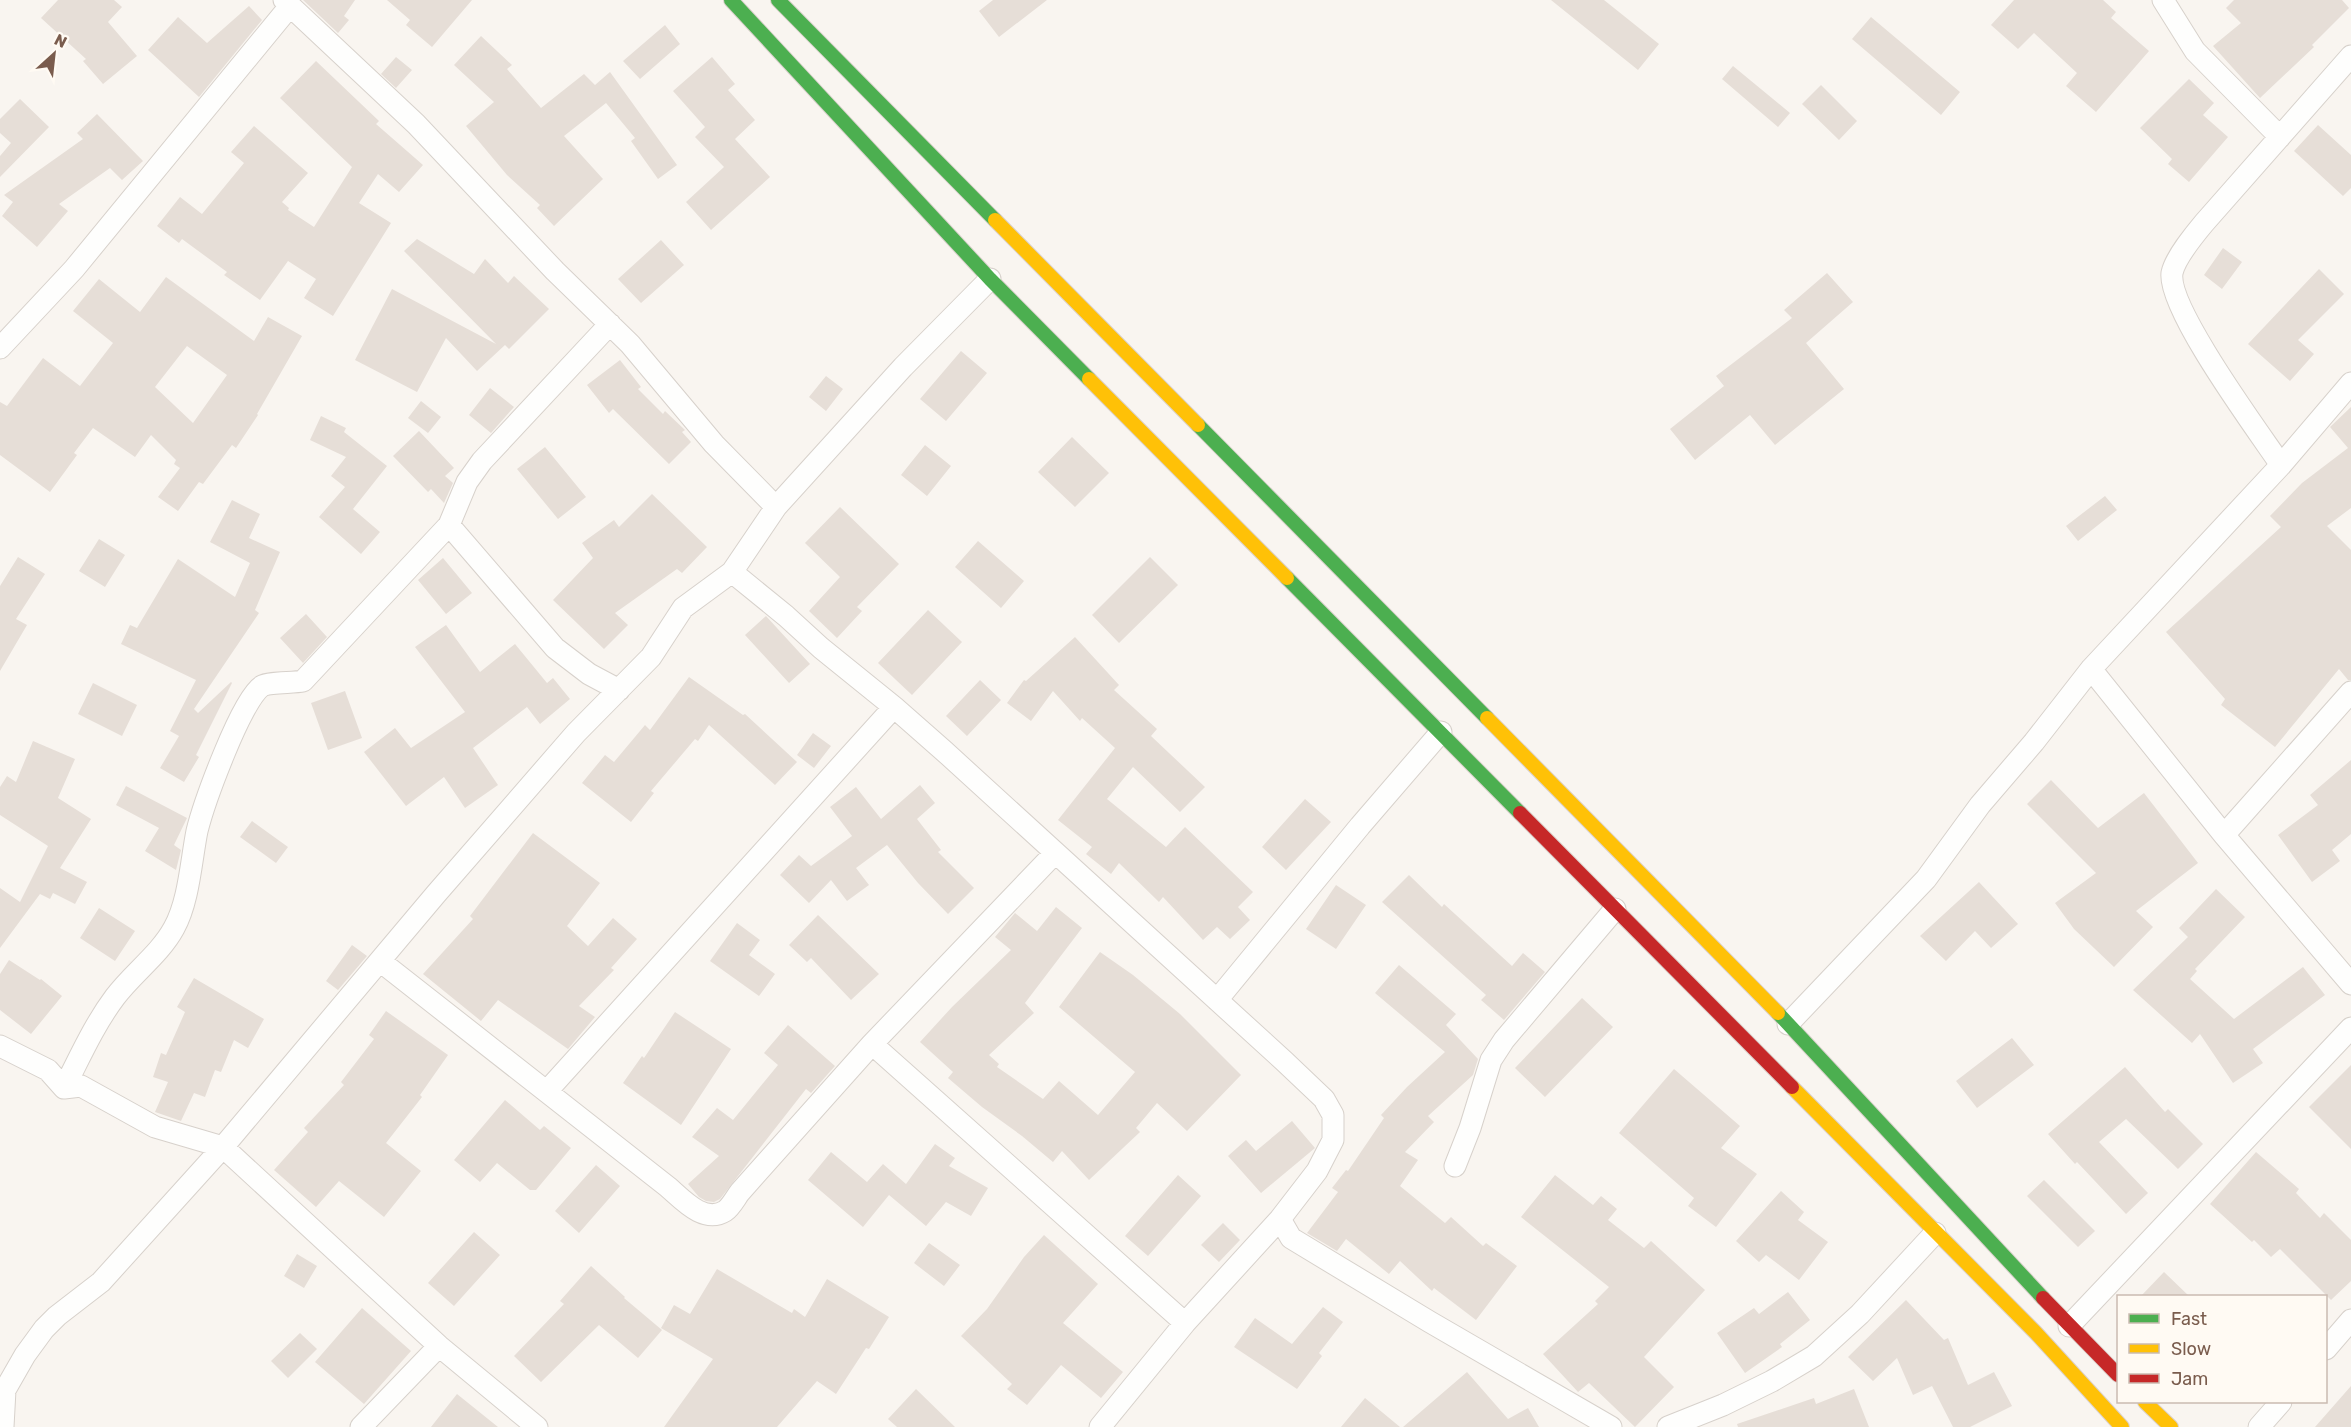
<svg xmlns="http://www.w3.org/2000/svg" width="2351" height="1427" viewBox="0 0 2351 1427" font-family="Rubik,sans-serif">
<rect width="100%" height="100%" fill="#f9f5f0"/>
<path fill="#e6ded7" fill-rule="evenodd" d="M58,0H114L122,7L108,22L137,56L103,84L83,61L86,59L41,18Z
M303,0H355L344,16L349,20L338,33Z
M387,0H472L432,47L406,25L410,20Z
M993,0H1047L999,37L979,11Z
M1551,0H1604L1659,44L1638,70Z
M2014,0H2103L2116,12L2111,18L2149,51L2096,112L2066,86L2077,73L2034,33L2018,49L1991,25Z
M2234,0H2342L2349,8L2312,45L2314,47L2260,98L2213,46L2241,23L2226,8Z
M249,6L262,20L199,97L148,50L178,17L207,43Z
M1871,17L1960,92L1941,115L1852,39Z
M665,25L680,44L640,79L623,61Z
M481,36L512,65L507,69L541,108L584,74L595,85L610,72L677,165L658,179L631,141L635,138L606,103L564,136L603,179L554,226L537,208L540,205L507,175L466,126L494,102L454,65Z
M396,57L412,70L396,88L381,74Z
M712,57L735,84L728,90L755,120L735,139L770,177L711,230L686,202L724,167L695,137L705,127L673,91Z
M316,61L379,121L376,124L423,165L399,192L378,174L359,203L391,223L333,316L304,298L316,279L288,261L260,300L224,275L227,272L182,239L179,243L157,226L180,197L202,214L244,163L231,152L254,126L308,173L282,202L289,208L288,210L314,227L352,167L280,98Z
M1733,66L1790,113L1778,127L1722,79Z
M2189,79L2214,103L2203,115L2228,137L2189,182L2168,164L2172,159L2140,128Z
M1821,85L1857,121L1839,140L1802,104Z
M20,99L49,127L0,177V156L11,143L0,133V119Z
M97,114L143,161L122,180L110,168L59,204L68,211L37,247L2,216L13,202L4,195L83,139L77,133Z
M2318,125L2351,155V188L2343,196L2294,151Z
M417,239L474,274L485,259L508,283L514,276L549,309L509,349L505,345L477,371L446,338L417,392L355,360L392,289L496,344L404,251Z
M661,240L684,265L641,303L618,279Z
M2223,248L2242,262L2222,289L2204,275Z
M2319,269L2344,294L2298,340L2314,354L2290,381L2248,344Z
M1827,273L1853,302L1806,343L1844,389L1775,445L1750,415L1695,460L1670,429L1724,386L1716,376L1792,318L1784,310Z
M166,277L254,341L268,317L302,336L257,414L258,415L236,448L232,445L203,484L199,482L178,511L158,497L180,468L174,464L176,460L151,435L135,457L93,428L74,453L77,455L50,492L0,455V402L7,406L43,358L80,386L113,343L73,311L99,279L140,312ZM187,346L227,375L193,423L155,387Z
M961,351L987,373L946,421L920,399Z
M620,360L641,387L638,389L663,414L665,411L685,430L682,432L691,442L669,464L613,409L609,413L587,385Z
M826,376L843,389L826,411L809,397Z
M490,388L514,407L491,433L469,415Z
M421,401L441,417L428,433L408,418Z
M2351,407V508L2327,526L2351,550V680H2348L2339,669L2275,747L2221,705L2225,699L2166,632L2281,527L2270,516L2302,483L2348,448L2330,427Z
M321,416L346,428L344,432L387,466L353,509L380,532L361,554L319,517L345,487L331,476L346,457L310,440Z
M419,431L454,468L445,476L453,483L444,503L431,489L428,492L393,456Z
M1072,437L1109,473L1075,507L1038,472Z
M925,445L951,466L927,496L901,475Z
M545,447L586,497L558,519L517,469Z
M652,494L707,547L682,573L677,569L615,613L628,625L604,649L553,600L593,558L582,543L614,520L619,527Z
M2105,496L2117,510L2078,541L2066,526Z
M232,500L260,514L249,538L280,552L255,610L259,613L194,709L198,713L231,682L232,683L196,755L199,757L184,782L160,768L179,736L170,731L196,680L121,644L130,625L137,628L178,559L235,597L250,563L210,542Z
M840,507L899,564L857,607L862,611L837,638L809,611L840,577L805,543Z
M99,539L125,555L105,587L79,571Z
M978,541L1024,581L1001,608L955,567Z
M18,557L45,574L16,619L27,625L0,671V586Z
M1150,557L1178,585L1119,643L1092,615Z
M443,558L472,593L446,614L418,580Z
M928,610L962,642L912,695L878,663Z
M306,614L327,637L303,663L280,638Z
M766,616L810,664L789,683L745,635Z
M446,625L480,672L515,644L547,683L553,678L570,699L540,724L527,707L473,748L498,785L465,808L444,777L406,806L364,752L395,728L411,748L465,712L415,647Z
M1075,637L1119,685L1114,690L1157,729L1151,736L1205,787L1180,812L1133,767L1107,799L1166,847L1185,827L1253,892L1238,907L1250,920L1230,939L1217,927L1203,940L1163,897L1159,902L1119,863L1111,874L1086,854L1092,847L1058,820L1115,748L1082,718L1080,721L1053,691L1031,721L1007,703L1024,680L1026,681Z
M689,677L743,715L745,714L797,762L775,785L709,725L698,741L695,739L651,791L654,793L631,822L582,783L605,755L614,762L645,725L650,730Z
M980,680L1001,700L967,736L946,716Z
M93,683L137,705L122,736L78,714Z
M345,691L362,738L328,750L311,703Z
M813,733L831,746L814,768L797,755Z
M33,741L75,759L58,798L91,819L60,868L87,882L75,904L53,893L50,899L40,894L0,948V888L20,902L48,846L0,815V787L7,776L16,782Z
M2351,760V834L2332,850L2340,861L2312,882L2278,835L2318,805L2310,795Z
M2051,780L2098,828L2144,793L2198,863L2136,911L2153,927L2114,967L2074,929L2055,903L2096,873L2027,804Z
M920,785L935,803L917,819L941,850L938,852L974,888L948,914L918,883L887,845L856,868L869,885L847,901L831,880L809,903L780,875L799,855L811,866L852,836L830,807L856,787L881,819Z
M126,786L187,818L174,845L181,850L176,870L145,851L159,828L116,805Z
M1305,799L1331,822L1286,870L1262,847Z
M252,821L288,847L276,863L240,837Z
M533,833L600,883L567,926L588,946L613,918L637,939L611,968L614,970L579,1006L595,1017L568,1049L498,1000L481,1021L423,974L473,919L470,916Z
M1409,875L1442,907L1444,904L1512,966L1523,953L1545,972L1504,1020L1481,1000L1486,995L1382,902Z
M1979,882L2018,924L1991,948L1975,931L1946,961L1920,936Z
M1336,885L1366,905L1336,949L1306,929Z
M2216,889L2245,917L2195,969L2197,971L2190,979L2234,1019L2303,967L2325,995L2253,1049L2263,1063L2233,1083L2200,1034L2192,1043L2133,990L2188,937L2179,928Z
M1056,907L1082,928L1025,1003L1034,1013L989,1055L999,1064L997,1067L1043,1099L1059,1081L1098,1115L1135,1072L1059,1007L1100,952L1133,975L1180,1014L1241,1075L1187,1131L1157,1103L1136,1128L1140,1132L1089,1180L1062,1151L1053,1162L1022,1136L982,1107L948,1078L953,1072L920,1042L952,1007L1011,950L995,937L1015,913L1037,931Z
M99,908L135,931L115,961L80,938Z
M818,915L879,974L851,1000L811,958L807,962L789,945Z
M737,923L760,940L749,955L775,974L759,996L710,961Z
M352,945L367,956L338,990L326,981Z
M9,960L40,980L41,979L62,996L31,1034L0,1010V974Z
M1399,965L1456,1014L1446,1025L1478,1059L1473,1075L1428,1116L1434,1122L1405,1152L1418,1160L1400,1186L1445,1223L1451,1217L1483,1246L1486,1243L1517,1266L1476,1320L1434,1288L1432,1291L1400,1261L1389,1274L1346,1239L1337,1251L1307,1233L1338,1192L1332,1188L1346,1170L1348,1171L1384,1118L1381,1115L1407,1087L1445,1052L1375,993Z
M194,978L264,1019L248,1048L234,1040L221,1072L215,1070L205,1097L194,1093L181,1121L155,1112L168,1082L153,1077L161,1053L166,1055L185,1012L177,1007Z
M1582,998L1613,1027L1545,1097L1515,1068Z
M386,1011L448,1055L420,1095L422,1097L386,1143L421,1171L384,1217L339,1181L316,1207L274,1170L308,1132L304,1128L344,1085L341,1082L374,1039L369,1035Z
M675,1012L731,1049L681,1125L623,1083L642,1056L644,1058Z
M788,1025L835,1066L811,1093L806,1089L720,1199L714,1202L706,1201L699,1197L688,1184L719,1156L692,1137L717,1108L733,1120L778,1065L764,1053Z
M2012,1038L2034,1065L1977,1108L1956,1081Z
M2351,1065V1149L2309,1107Z
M2125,1067L2165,1112L2168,1109L2203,1144L2178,1169L2126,1119L2099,1142L2148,1193L2126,1214L2077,1162L2075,1164L2048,1134Z
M1674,1069L1740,1126L1721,1148L1757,1174L1716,1227L1688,1206L1694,1198L1619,1133Z
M505,1100L540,1130L544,1126L571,1148L536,1190H530L497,1163L480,1182L454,1160Z
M1292,1121L1315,1148L1261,1193L1228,1156L1246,1140L1256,1151Z
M935,1144L955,1158L949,1166L988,1188L971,1216L946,1202L926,1226L889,1195L863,1227L808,1180L831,1152L867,1182L883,1164L906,1184Z
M2256,1152L2299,1189L2296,1193L2320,1218L2324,1213L2351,1240V1281L2331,1300L2280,1249L2271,1257L2254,1240L2252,1242L2210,1204Z
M596,1165L620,1186L579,1233L555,1211Z
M1178,1175L1201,1196L1148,1256L1125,1236Z
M1555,1175L1593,1205L1601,1196L1617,1209L1608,1220L1644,1248L1651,1241L1705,1290L1644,1357L1674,1387L1635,1427L1589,1383L1578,1392L1543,1354L1598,1304L1595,1301L1609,1287L1521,1217Z
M2044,1180L2095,1231L2078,1247L2027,1196Z
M1781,1191L1804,1212L1798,1220L1828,1242L1799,1280L1766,1255L1759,1262L1736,1241Z
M1223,1223L1240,1240L1219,1262L1201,1245Z
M474,1232L500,1255L454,1306L428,1283Z
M1044,1235L1098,1284L1063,1323L1123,1372L1101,1398L1061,1365L1027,1405L1007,1389L1012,1384L961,1336L987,1309L1024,1257Z
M929,1243L960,1265L944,1286L914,1263Z
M297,1254L317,1266L304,1288L284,1276Z
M591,1266L625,1297L624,1298L662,1330L638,1358L599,1325L541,1382L514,1356L564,1304L560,1301Z
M717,1269L792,1313L794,1309L805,1317L827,1279L889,1317L869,1349L866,1348L836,1394L817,1381L777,1427H664L713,1359L661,1328L674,1305L690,1314Z
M2164,1272L2189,1296H2141Z
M1788,1292L1810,1320L1780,1344L1782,1347L1745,1373L1717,1333L1754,1308L1759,1314Z
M1906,1300L1944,1340L1948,1338L1968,1385L1994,1372L2012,1406L1970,1427H1953L1932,1386L1913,1395L1897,1358L1873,1381L1848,1357Z
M1323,1307L1343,1322L1319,1353L1322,1356L1297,1389L1234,1347L1255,1318L1292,1344Z
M362,1308L411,1351L364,1404L315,1362Z
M300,1333L317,1349L288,1378L271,1361Z
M1467,1372L1508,1419L1528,1408L1539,1427H1403Z
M2351,1386V1427H2315Z
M916,1389L955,1427H897L888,1419Z
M1854,1389L1869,1427H1738L1737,1424L1814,1398L1816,1404Z
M457,1394L498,1427H431Z
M1365,1398L1400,1427H1341Z"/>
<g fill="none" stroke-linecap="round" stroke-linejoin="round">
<defs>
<path id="street" d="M284,0L416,124L555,271L630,344L714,444L776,507
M2163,0L2195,51L2280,137
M0,348L74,269L290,6
M2281,465C2258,431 2167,308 2172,273C2175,258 2194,235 2204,223L2351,56
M449,525L555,648L589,674L619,690
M732,572L786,616L821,648L894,707L944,751L1284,1061L1324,1099L1333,1115V1140L1317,1171L1280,1219L1185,1323L1100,1427
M2091,669L2224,835L2351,984
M2224,835L2351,692
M380,961L668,1187C683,1200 704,1224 725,1211C731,1207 736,1197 740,1192L872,1044L1055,853
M1217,1000L1360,826L1441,732
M1788,1024L1926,879L1980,805L2034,742L2091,669L2281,465L2351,383
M872,1044L1185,1323
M0,1046L48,1070L64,1088L81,1086L155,1127L223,1147L439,1346L537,1427
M64,1088C80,1057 94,1025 115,997C133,973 160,954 174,928C189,901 191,861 197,831C204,803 241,700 262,686C269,682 293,683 303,681L449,525L467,482L482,461L610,324
M547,1091L894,707
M1455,1166L1470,1128L1491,1060L1504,1040L1615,909
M1280,1219L1291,1238L1430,1322L1611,1427
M2069,1326L2351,1028
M2326,1349L2351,1320
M3,1427L5,1390L25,1355L44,1329L57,1316L101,1282L223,1147L436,894L576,733L651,657L683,608L732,572L776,507L903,367L990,279
M361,1427L439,1346
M1668,1427L1723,1405L1772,1381L1814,1356L1860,1314L1935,1233
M2259,1427L2281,1402"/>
<path id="fast" d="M731,0L990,279L1089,379
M778,0L995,220
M1198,425L1487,718
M1287,578L1520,813
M1778,1013L2043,1298"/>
<path id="slow" d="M995,220L1198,425
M1089,379L1287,578
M1487,718L1778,1013
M1792,1087L2036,1333L2122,1427
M2145,1402L2171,1427"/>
<path id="jam" d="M1520,813L1792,1087
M2043,1298L2118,1375"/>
</defs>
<use href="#street" stroke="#d7d1cb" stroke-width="23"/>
<use href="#fast" stroke="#dad1cc" stroke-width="16"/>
<use href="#slow" stroke="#dad1cc" stroke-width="16"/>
<use href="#jam" stroke="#dad1cc" stroke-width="16"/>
<use href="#street" stroke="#fefefd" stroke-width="21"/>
<use href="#fast" stroke="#4caf50" stroke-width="14"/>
<use href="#slow" stroke="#ffc107" stroke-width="14"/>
<use href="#jam" stroke="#c62828" stroke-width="14"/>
</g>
<rect x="2117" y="1295" width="210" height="108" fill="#fffaf3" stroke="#cabbb1" stroke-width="1.5"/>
<rect x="2129" y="1314" width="30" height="9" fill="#4caf50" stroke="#cabbb1" stroke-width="1.5"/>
<text x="2171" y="1325" font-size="18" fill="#7a5c4d">Fast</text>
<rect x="2129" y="1344" width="30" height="9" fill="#ffc107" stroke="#cabbb1" stroke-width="1.5"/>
<text x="2171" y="1355" font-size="18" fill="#7a5c4d">Slow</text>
<rect x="2129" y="1374" width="30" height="9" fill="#c62828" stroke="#cabbb1" stroke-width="1.5"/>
<text x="2171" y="1385" font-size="18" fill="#7a5c4d">Jam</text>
<g transform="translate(54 54) rotate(27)" stroke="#fffaf3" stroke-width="4.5" paint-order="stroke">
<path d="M0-4.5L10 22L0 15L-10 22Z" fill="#7a5c4d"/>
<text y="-9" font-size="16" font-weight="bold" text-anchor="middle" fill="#7a5c4d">N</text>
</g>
</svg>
